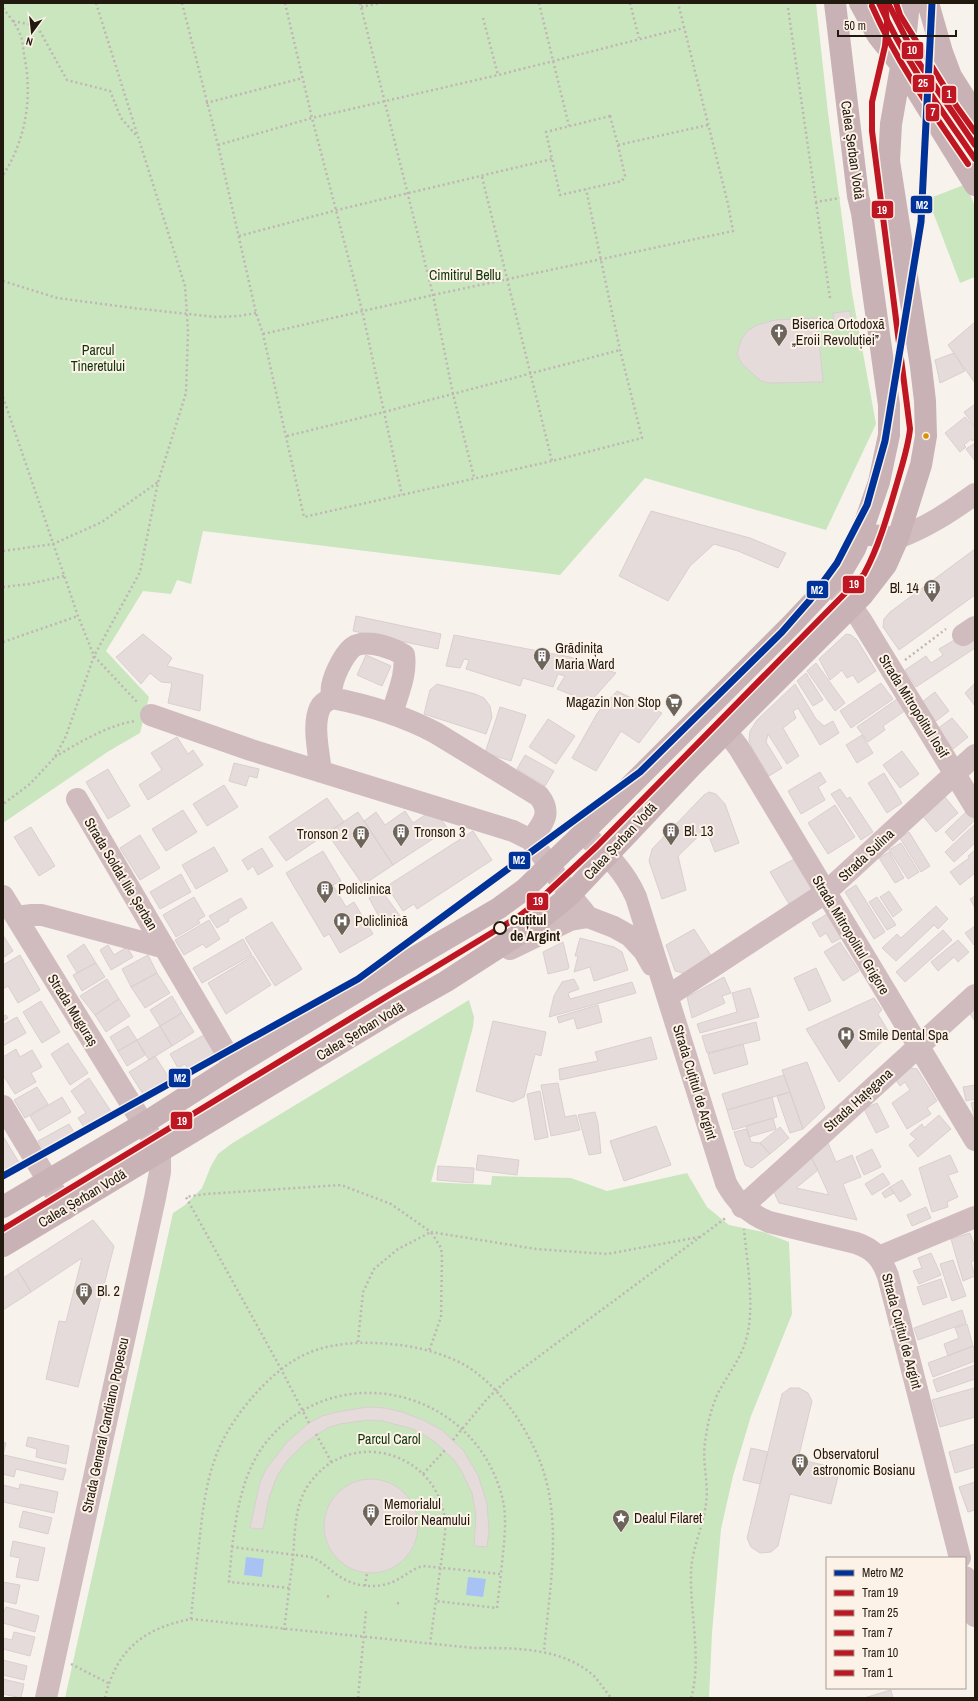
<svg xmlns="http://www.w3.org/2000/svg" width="978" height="1701" viewBox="0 0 978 1701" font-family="'Archivo Narrow',sans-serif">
<rect width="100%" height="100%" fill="#f8f2ec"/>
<path fill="#c9e6bf" d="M3,3H816L828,113L852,293L876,424L826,530L645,478L560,575L203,531L191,584L177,580L171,594L143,591L106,651L149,697L140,733L109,751L3,823Z
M966,184L975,207V277L960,283L928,199Z
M469,1000L474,1017L473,1027L431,1182L491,1185L492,1176L571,1178L607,1191L687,1173L707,1207L729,1225L763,1232L789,1242L792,1314L751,1416L733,1476L721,1529L712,1633L709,1698H65L173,1213L185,1205L202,1188L211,1166L218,1154L231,1144Z"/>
<path fill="#a8c3f3" d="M246,1557L264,1559L262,1577L244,1575Z
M468,1577L486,1579L483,1597L466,1595Z"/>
<path fill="#e5dbda" stroke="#d9cfcf" d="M850,311L851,321L834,323L833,313Z
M817,318L823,382L770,383L761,381L742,364L737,354L741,340L747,331L757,325L775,320Z
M975,322V383L948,345Z
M954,353L965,371L940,383L935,360Z
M975,404V427L964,412Z
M965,417L975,428V439L972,441L971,439L964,445L966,447L960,452L945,433Z
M975,443V461L966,449Z
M651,511L750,538L786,553L778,568L738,551L714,544L690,566L668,601L619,576Z
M975,549V595L899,650L883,627L884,619L890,612Z
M356,616L441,634L438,649L353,631Z
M143,634L172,658L167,666L203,675L200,711L168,703L172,683L161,682L150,673L141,684L116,657Z
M846,634L851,635L857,640L876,671L858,683L853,675L847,678L842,670L830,680L819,659Z
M454,635L570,657L616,673L590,702L557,689L565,676L558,674L553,687L523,678L520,686L466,669L469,660L464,659L460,668L446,666Z
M971,635L975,641V648L916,687L905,670L926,656L931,663L943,655L939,649L956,639Z
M366,655L391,666L382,686L357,675Z
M816,663L845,703L835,711L807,671Z
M806,673L823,700L813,706L797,681Z
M881,683L893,699L851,728L840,711Z
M975,683V706L965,693Z
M437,684L475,694L484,698L490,706L492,717L486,734L424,714L430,690Z
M795,684L816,719L824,726L833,721L839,733L820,745L798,708L793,711L796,718L783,728L799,756L787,764L768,734L766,742L782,768L769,776L752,748L749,740L750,731L757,720Z
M617,691L662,713L639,743L621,731L596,771L572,758L598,712Z
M935,692L949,711L936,721L922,702Z
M897,699L906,710L883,726L885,730L868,742L857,727Z
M500,707L526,715L511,761L485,753Z
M952,718L968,737L953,749L937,729Z
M548,719L575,736L556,764L529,747Z
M862,735L873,753L857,763L846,745Z
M177,737L188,754L193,750L203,765L148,800L139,785L162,770L151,753Z
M902,751L919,774L900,788L883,765Z
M525,755L554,771L545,786L517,769Z
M234,763L259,769L257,778L249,776L246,786L229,781Z
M108,769L130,806L108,819L86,782Z
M820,772L826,782L818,787L825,800L801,814L788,791Z
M884,773L902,803L887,813L868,783Z
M224,785L238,807L207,826L193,804Z
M840,789L847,799L850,797L873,832L861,840L831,794Z
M709,792L716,794L725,804L739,843L715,852L706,829L678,856L686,890L662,899L649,861L652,849L704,795Z
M944,796L958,813L936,832L922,815Z
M327,798L344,822L286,861L269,837Z
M835,805L855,837L828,854L808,823Z
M434,809L448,829L393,865L364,821L376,812L385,825L405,811L413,823Z
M183,810L197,832L166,851L152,829Z
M358,812L393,865L363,885L327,833Z
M966,812L975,820L953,841L945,832Z
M975,824V843L954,862L945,852Z
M31,827L55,866L39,876L14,837Z
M473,831L492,860L417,909L414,904L403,911L387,886Z
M909,832L930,866L921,872L900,838Z
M140,835L160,868L140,880L120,848Z
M901,843L919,872L908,879L889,850Z
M214,847L228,871L196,889L182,865Z
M262,848L273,866L258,875L253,866L248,870L242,860Z
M975,850V873L960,885L950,872L969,858L968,856Z
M323,851L341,881L333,885L346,907L354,902L373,934L340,953L329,934L324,937L286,873Z
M889,852L904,878L895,883L879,858Z
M796,858L812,885L811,893L789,904L770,872Z
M181,874L191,892L160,909L150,892Z
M856,885L885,932L874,939L845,892Z
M382,891L400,916L383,924L369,898Z
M889,891L902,910L893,917L880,897Z
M975,896V908L970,899Z
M194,897L205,916L198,920L200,923L176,937L163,915Z
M877,897L896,925L887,930L869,902Z
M241,898L247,908L228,919L229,921L217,928L209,916Z
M936,906L948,919L938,929L934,925L896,961L882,948L897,934L901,938Z
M829,913L843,937L832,943L826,933L820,937L812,923Z
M209,920L220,939L206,948L203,944L184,955L175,940Z
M272,922L302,969L275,986L245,938Z
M975,926V944L974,945L965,933Z
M694,929L712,957L687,974L675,971L666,945Z
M943,930L952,940L905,982L896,972Z
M3,935L13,951L3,958Z
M580,938L614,947L622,952L628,970L594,981L590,967L574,972L578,956H575Z
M243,939L252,955L202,983L193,968Z
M958,940L969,952L958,962L954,957L938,971L931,962Z
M563,942L569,967L568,969L548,974L543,952Z
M840,942L859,971L843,981L824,952Z
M84,944L96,963L77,973L67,956Z
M108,945L114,955L127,947L133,957L111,970L100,950Z
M20,955L40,990L18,1003L8,986L3,989V965Z
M148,955L157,973L131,987L122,969Z
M253,956L271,985L226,1014L208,983Z
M96,963L105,977L82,991L73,975Z
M816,968L831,1001L809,1011L794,978Z
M157,973L170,993L145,1008L131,987Z
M724,977L731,993L722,996L725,1003L692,1018L687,997Z
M107,979L119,999L95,1015L80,996Z
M574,979L579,989L568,993L570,999L632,982L636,993L549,1017L554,996L562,982Z
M750,988L759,1017L700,1033L697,1024L737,1012L732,993Z
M172,996L182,1013L160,1026L150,1010Z
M874,998L882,1010L878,1014L890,1034L839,1082L806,1029Z
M119,999L130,1016L106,1032L95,1015Z
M41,1001L60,1032L42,1043L23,1012Z
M975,1002V1021L966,1009Z
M598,1005L602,1022L577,1029L574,1018L559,1023L557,1017Z
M182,1013L194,1032L172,1046L160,1026Z
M3,1015L4,1016L6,1015L8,1018L3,1021Z
M17,1017L26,1033L3,1046V1025Z
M493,1021L546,1032L541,1056L535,1054L524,1097L513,1102L476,1091Z
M756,1022L760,1040L707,1053L702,1036Z
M128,1026L137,1040L118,1051L110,1037Z
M160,1026L172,1046L149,1060L137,1040Z
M204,1035L215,1054L188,1069L185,1064L178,1068L170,1054Z
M651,1037L657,1059L560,1080L559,1069L598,1061L595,1052Z
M137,1040L145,1055L127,1066L118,1051Z
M68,1043L88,1073L70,1085L51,1054Z
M743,1044L748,1064L714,1074L708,1054Z
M16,1049L20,1057L32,1050L42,1067L31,1073L36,1082L15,1094L3,1075V1057Z
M155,1056L169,1078L143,1094L129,1072Z
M807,1062L825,1108L803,1129L782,1070Z
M906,1067L917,1069L937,1101L927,1108L931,1114L907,1129L892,1103L910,1090L905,1082L900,1086L893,1076Z
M784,1075L790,1092L727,1110L722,1094Z
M89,1078L112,1113L86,1130L78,1118L86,1113L71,1091Z
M558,1083L565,1117L576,1115L580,1130L551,1136L541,1085Z
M975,1085V1099L966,1101L963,1087Z
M37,1087L48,1104L25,1118L14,1100Z
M540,1091L548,1137L535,1140L527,1094Z
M790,1092L803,1129L790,1133L777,1096Z
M62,1097L71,1112L39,1131L30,1116Z
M772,1097L777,1117L733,1130L727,1110Z
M975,1102V1116H974L971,1103Z
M877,1103L889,1127L876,1133L864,1109Z
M595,1112L598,1123L601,1153L589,1155L578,1115Z
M939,1115L951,1129L918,1157L909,1145L916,1139L910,1134L922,1124L924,1128Z
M773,1118L776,1129L749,1137L746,1126Z
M69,1124L77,1137L46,1154L38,1141Z
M656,1126L671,1165L624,1181L610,1141Z
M780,1127L789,1138L770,1154L760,1143Z
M747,1129L751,1142L760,1143L770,1154L752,1168L745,1165L734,1132Z
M3,1136L21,1166L3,1176Z
M828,1143L836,1162L852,1155L861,1177L843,1184L857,1220L779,1203L772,1188L810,1155L818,1170L796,1188L829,1195L818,1171L810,1154Z
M872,1149L881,1167L864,1175L856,1157Z
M478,1155L519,1160L517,1175L476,1170Z
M950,1155L958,1172L948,1175L958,1197L947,1202L948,1207L932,1212L919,1168Z
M438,1166L474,1168L473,1183L437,1180Z
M883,1173L890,1184L872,1195L865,1184Z
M902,1180L911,1195L900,1202L890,1187Z
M890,1187L894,1193L885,1198L882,1193Z
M926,1207L931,1218L912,1226L907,1215Z
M93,1220L114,1246L78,1387L46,1379L59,1321L66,1322L82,1258L31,1292L17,1269Z
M970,1233L975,1248V1260L971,1262L975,1276L963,1281L951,1239Z
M931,1253L941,1275L919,1284L913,1271L922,1268L918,1258Z
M953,1260L966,1296L952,1301L940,1264Z
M17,1269L31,1292L3,1310V1278Z
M941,1279L947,1297L923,1305L917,1287Z
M962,1310L966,1323L918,1340L914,1328Z
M967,1324L973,1346L948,1356L944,1344L959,1338L955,1328Z
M973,1346L975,1353V1361L933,1377L928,1363Z
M975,1365V1379L937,1392L933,1380Z
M790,1388H799L808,1393L812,1401L798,1459L840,1469L831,1504L790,1494L778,1546L771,1552L760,1553L751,1547L747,1538L782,1394Z
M974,1388L975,1417L940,1427L932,1400Z
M368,1407L385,1408L402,1412L423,1420L442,1430L463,1450L478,1475L487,1503L489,1531L487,1547L474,1546L476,1516L472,1493L461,1470L453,1459L435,1442L426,1436L413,1429L383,1421L367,1420L340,1424L327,1428L306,1442L287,1461L277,1476L269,1498L263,1529L250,1528L260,1482L266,1469L287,1442L309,1423L322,1416L337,1412Z
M28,1437L69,1446L66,1464L36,1457L37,1449L26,1446Z
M3,1442L6,1443L3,1455Z
M975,1444V1467L955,1473L949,1452Z
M751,1448L768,1452L760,1484L743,1480Z
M4,1455L66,1469L63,1480L16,1469L14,1477L3,1474Z
M324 1526a47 47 0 1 1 94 0a47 47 0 1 1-94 0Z
M975,1482V1510L968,1512L959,1487Z
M20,1484L58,1492L54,1513L3,1502V1485L19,1489Z
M23,1511L52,1518L48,1534L19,1527Z
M13,1541L45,1548L38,1581L16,1577L20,1558L10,1556Z
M3,1582L20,1585L16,1604L3,1601Z
M6,1607L39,1616L35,1632L3,1623V1612H4Z
M14,1632L35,1637L30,1656L3,1649V1638L12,1640Z
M3,1660L27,1666L24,1680L3,1675Z
M3,1679L24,1684L21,1698L3,1694Z
M891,1690L893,1698H864Z"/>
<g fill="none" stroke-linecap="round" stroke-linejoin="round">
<path stroke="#c2b4b4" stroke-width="2.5" stroke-dasharray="2 3" stroke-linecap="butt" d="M96,3L185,286L188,331L186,393L158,482L140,572L94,656L138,703
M182,3L218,145L256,313L263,334L304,517L552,461L642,438L620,350L586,189
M285,3L312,118L362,310L402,495
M360,3L433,295L453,394L474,477
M539,3L569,126
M630,3L639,38
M361,7L380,3
M3,8C9,16 16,24 20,34C23,40 23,48 24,55C33,96 26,140 3,175
M788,8L816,202L840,198
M483,18L498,75
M13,21L37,26L67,80L110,91L121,118L136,135
M206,103L303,78
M610,116L618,145L625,176L622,181L560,195L546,132Z
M218,145L312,118L498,75L684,28
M618,145L708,125
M482,177L552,461
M816,202L830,298
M239,236L337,210L552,159
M3,281L57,298L133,308L216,317L239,316L256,313
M263,334L433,295L733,231L728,204L678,3
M3,397L78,616L94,656L66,736L55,757L30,784L3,804
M287,436L384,412L620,350
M3,551L53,544L102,522L158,482
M3,587L29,584L64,576
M3,642L78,616
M905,660L946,629
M55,757C78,743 108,725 135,721
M358,1342L363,1292L374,1269L398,1249L431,1232L441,1248L442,1257L441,1317L429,1351
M309,1423L281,1369L186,1197L206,1194L341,1185L391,1204L431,1232L536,1249L607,1254L699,1237
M316,1434L332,1463
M453,1440L487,1399L507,1380L727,1217
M423,1474L445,1450
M232,1547C237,1511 242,1475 264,1445C332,1356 471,1387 501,1493C509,1518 503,1548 501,1574
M365,1586L367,1573
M289,1588L229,1582L232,1547L311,1557C321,1561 328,1568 336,1574C352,1586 372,1589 390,1583C402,1579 411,1569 423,1566L501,1574L497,1608L436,1601
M327,1596L331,1597
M397,1603L401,1604
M191,1619C193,1594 196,1570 199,1545C203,1506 207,1466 228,1431C243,1405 271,1373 298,1358C321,1345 349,1342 375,1343C403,1344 432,1349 459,1362C496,1380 527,1427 541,1464C563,1524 549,1591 544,1652
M284,1630C287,1606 290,1582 293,1558C295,1534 294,1508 307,1487C350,1420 450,1456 445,1534L430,1644
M71,1664L108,1683
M105,1698C116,1650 144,1628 191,1619L474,1648C514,1648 562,1647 594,1676C600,1683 605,1690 611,1698
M358,1698L366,1611
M691,1698C702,1661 690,1613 691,1574C691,1550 703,1528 706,1504C709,1483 702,1463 705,1443C707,1426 711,1407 719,1391C728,1375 739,1361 745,1343C756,1311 747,1263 744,1229"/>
<path stroke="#d0bcbf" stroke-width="22" d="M898,538C927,527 950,512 975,494
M831,583L852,607L861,620L975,807
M963,635L975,627
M332,698C332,694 331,690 332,686C334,675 346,648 357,645C371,640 392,648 404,655C407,675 397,695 392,714
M151,715L251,750L513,831L531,840L570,895L588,917L614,927L630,936L644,951L652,965
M726,731L739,748L975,1140
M321,772C319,754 312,724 320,708C322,703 327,701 332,698C368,705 404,716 436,733L539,796C553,814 542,824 531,840
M77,799L234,1066
M583,833C606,854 623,868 636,897L726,1183C736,1202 749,1214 769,1222L856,1243C874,1249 882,1259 888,1276L960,1558
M3,896L160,1151V1172L155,1198L46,1698
M16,917L32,915H42L165,948
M510,949L570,920L588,917
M668,996L825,893L975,755
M3,1106L65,1209
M742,1207L975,995
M879,1257L975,1217
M965,1577L975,1616"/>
<path stroke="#c9b2b6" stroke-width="22" d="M860,3L878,36L901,65L975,185
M928,3L942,52L951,76L975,114
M861,534L898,538
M3,1207L143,1124L234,1066L376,980L499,908L525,889L583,833L791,625L842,571L855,549L861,534L879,482L889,435V405L862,213L858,196L835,3
M3,1246L395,1010L445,982L532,926L558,905L570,895L692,766L862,596L886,565L898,538L921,465L926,436L925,401L921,367L889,161L891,124L904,50L909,3"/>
<defs>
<path id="tram-1" d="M3,1229L518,917L535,904L597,846L864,574C879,546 888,514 897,483C902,465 908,448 910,429L872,131V102L885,46L887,22L885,3"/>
<path id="tram-2" d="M879,3C904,59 940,108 975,159"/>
<path id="tram-3" d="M872,6C897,63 933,113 968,164"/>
<path id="tram-4" d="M888,3L917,60L975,145"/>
<path id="tram-5" d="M896,3L900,15L957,107L975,132"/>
</defs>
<use href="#tram-1" stroke="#fdf2e7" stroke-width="9"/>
<use href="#tram-2" stroke="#fdf2e7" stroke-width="9"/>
<use href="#tram-3" stroke="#fdf2e7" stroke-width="9"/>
<use href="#tram-4" stroke="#fdf2e7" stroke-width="9"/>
<use href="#tram-5" stroke="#fdf2e7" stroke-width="9"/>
<use href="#tram-1" stroke="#be1622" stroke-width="6"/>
<use href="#tram-2" stroke="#be1622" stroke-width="6"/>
<use href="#tram-3" stroke="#be1622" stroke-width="6"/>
<use href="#tram-4" stroke="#be1622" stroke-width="6"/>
<use href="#tram-5" stroke="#be1622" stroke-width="6"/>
<defs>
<path id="metro-1" d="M3,1176L358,979L640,772L782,632L810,600L837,563L867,505L885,441L921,222L932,3"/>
</defs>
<use href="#metro-1" stroke="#fdf2e7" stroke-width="10"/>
<use href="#metro-1" stroke="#039" stroke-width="7"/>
</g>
<defs>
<symbol id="church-pin" viewBox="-11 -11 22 30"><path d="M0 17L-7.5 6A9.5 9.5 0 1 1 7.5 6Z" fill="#6d655c" stroke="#fdf2e7"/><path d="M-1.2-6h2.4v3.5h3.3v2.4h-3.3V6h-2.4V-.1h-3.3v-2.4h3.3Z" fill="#fff"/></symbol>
<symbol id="building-pin" viewBox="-11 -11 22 30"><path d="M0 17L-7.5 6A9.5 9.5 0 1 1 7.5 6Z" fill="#6d655c" stroke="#fdf2e7"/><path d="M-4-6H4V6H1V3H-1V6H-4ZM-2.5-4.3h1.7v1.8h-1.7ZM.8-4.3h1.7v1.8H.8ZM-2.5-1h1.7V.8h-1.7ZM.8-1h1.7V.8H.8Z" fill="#fff"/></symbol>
<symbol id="supermarket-pin" viewBox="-11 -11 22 30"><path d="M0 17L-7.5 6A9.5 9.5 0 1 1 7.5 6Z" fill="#6d655c" stroke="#fdf2e7"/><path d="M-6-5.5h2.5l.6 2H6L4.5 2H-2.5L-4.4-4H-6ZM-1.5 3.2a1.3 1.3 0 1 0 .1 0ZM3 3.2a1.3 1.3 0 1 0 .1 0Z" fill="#fff"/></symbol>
<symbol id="hospital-pin" viewBox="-11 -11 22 30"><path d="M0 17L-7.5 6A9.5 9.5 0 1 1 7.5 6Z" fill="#6d655c" stroke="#fdf2e7"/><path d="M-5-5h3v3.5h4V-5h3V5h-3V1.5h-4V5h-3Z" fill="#fff"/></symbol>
<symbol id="sight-pin" viewBox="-11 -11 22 30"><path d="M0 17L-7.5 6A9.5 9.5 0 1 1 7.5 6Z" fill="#6d655c" stroke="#fdf2e7"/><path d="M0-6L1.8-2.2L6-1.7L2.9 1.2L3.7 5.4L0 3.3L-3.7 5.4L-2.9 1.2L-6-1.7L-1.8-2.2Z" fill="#fff"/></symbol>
</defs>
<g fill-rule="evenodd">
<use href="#church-pin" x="769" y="322" width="20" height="27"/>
<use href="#building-pin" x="922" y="578" width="20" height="27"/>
<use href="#building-pin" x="532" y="646" width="20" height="27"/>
<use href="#supermarket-pin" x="664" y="692" width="20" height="27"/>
<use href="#building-pin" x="661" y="821" width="20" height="27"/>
<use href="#building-pin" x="391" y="822" width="20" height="27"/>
<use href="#building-pin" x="351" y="824" width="20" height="27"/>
<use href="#building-pin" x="315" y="879" width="20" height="27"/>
<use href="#hospital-pin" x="332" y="911" width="20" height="27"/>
<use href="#hospital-pin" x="836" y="1025" width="20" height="27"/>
<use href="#building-pin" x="74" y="1281" width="20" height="27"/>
<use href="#building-pin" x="790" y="1452" width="20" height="27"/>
<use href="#building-pin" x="361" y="1502" width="20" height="27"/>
<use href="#sight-pin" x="611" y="1508" width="20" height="27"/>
</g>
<circle fill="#d79102" stroke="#fdf2e7" stroke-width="1.5" cx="926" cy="436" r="3.5"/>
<circle fill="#fdf2e7" stroke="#22190f" stroke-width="2" cx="500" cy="928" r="6"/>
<g text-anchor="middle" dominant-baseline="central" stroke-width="4" stroke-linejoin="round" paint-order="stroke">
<g font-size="14" fill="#22190f" stroke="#fdf2e7">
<text transform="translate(853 150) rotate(82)">Calea Șerban Vodă</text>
<text transform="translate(914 706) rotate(58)">Strada Mitropolitul Iosif</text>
<text transform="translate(620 841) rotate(-47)">Calea Șerban Vodă</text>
<text transform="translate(866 855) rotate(-43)">Strada Sulina</text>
<text transform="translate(121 874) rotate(59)">Strada Soldat Ilie Șerban</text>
<text transform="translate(851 935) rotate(59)">Strada Mitropolitul Grigore</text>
<text transform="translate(73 1010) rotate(58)">Strada Muguraș</text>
<text transform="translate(360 1031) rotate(-31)">Calea Șerban Vodă</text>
<text transform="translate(695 1082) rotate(73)">Strada Cuțitul de Argint</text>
<text transform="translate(858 1100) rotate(-42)">Strada Hațegana</text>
<text transform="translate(82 1198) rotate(-31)">Calea Șerban Vodă</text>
<text transform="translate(902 1331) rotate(75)">Strada Cuțitul de Argint</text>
<text transform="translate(105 1425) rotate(-78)">Strada General Candiano Popescu</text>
</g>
<g font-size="14" fill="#0b3507" stroke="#fdf2e7">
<text x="465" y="275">Cimitirul Bellu</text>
<text x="98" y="350">Parcul<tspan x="98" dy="16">Tineretului</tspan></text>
<text x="389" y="1439">Parcul Carol</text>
</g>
<g font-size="14" fill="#22190f" stroke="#fdf2e7" text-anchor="start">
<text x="792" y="324">Biserica Ortodoxă<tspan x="792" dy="16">„Eroii Revoluției”</tspan></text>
<text x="919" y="588" text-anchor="end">Bl. 14</text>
<text x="555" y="648">Grădinița<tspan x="555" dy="16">Maria Ward</tspan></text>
<text x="661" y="702" text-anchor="end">Magazin Non Stop</text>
<text x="684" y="831">Bl. 13</text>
<text x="414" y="832">Tronson 3</text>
<text x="348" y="834" text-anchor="end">Tronson 2</text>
<text x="338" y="889">Policlinica</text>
<text x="355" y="921">Policlinică</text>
<text x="859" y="1035">Smile Dental Spa</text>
<text x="97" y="1291">Bl. 2</text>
<text x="813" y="1454">Observatorul<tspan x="813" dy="16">astronomic Bosianu</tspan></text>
<text x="384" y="1504">Memorialul<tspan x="384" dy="16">Eroilor Neamului</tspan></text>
<text x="634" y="1518">Dealul Filaret</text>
</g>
<g font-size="14" font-weight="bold" fill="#22190f" stroke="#fdf2e7" text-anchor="start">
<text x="510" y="920">Cuțitul<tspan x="510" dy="16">de Argint</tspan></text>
</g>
</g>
<g stroke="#fdf2e7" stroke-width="1.5">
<rect x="901" y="41" width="23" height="19" rx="4" fill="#be1622"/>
<rect x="912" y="74" width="23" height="19" rx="4" fill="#be1622"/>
<rect x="941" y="85" width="16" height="19" rx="4" fill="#be1622"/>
<rect x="925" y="103" width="15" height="19" rx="4" fill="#be1622"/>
<rect x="910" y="195" width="23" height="19" rx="4" fill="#039"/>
<rect x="871" y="200" width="23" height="19" rx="4" fill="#be1622"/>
<rect x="842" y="575" width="23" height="19" rx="4" fill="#be1622"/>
<rect x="806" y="580" width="23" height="19" rx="4" fill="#039"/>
<rect x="508" y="851" width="23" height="19" rx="4" fill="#039"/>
<rect x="526" y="892" width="23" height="19" rx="4" fill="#be1622"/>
<rect x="168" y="1068" width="23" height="20" rx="4" fill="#039"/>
<rect x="170" y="1111" width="23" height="19" rx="4" fill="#be1622"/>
</g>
<g font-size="11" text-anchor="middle" font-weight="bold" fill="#fff">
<text x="912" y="54">10</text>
<text x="923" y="87">25</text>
<text x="949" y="98">1</text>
<text x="933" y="116">7</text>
<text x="922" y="209">M2</text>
<text x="882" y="214">19</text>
<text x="854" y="588">19</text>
<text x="817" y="594">M2</text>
<text x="519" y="864">M2</text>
<text x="538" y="905">19</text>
<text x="180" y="1082">M2</text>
<text x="182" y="1125">19</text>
</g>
<rect width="978" height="1701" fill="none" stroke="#22190f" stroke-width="8"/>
<rect x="826" y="1557" width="140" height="132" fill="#fdf2e7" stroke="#a59b91"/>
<rect x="834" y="1570" width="20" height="6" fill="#003399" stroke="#a59b91"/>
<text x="862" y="1577" font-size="12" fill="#22190f">Metro M2</text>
<rect x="834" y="1590" width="20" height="6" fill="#be1622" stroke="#a59b91"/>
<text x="862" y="1597" font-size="12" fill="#22190f">Tram 19</text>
<rect x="834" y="1610" width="20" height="6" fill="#be1622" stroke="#a59b91"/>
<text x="862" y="1617" font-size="12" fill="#22190f">Tram 25</text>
<rect x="834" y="1630" width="20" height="6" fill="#be1622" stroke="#a59b91"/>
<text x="862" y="1637" font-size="12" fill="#22190f">Tram 7</text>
<rect x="834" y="1650" width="20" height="6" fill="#be1622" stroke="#a59b91"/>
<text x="862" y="1657" font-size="12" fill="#22190f">Tram 10</text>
<rect x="834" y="1670" width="20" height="6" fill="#be1622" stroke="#a59b91"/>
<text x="862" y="1677" font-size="12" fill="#22190f">Tram 1</text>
<g transform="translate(32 32) rotate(195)" stroke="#fdf2e7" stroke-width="3" paint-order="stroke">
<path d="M0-3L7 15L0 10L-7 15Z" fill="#22190f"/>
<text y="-6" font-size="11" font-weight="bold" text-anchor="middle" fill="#22190f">N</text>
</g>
<path d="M838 30v6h118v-6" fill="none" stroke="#22190f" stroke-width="2"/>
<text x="844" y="30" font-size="12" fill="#22190f" stroke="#fdf2e7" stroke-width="3" paint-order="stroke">50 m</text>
</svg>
